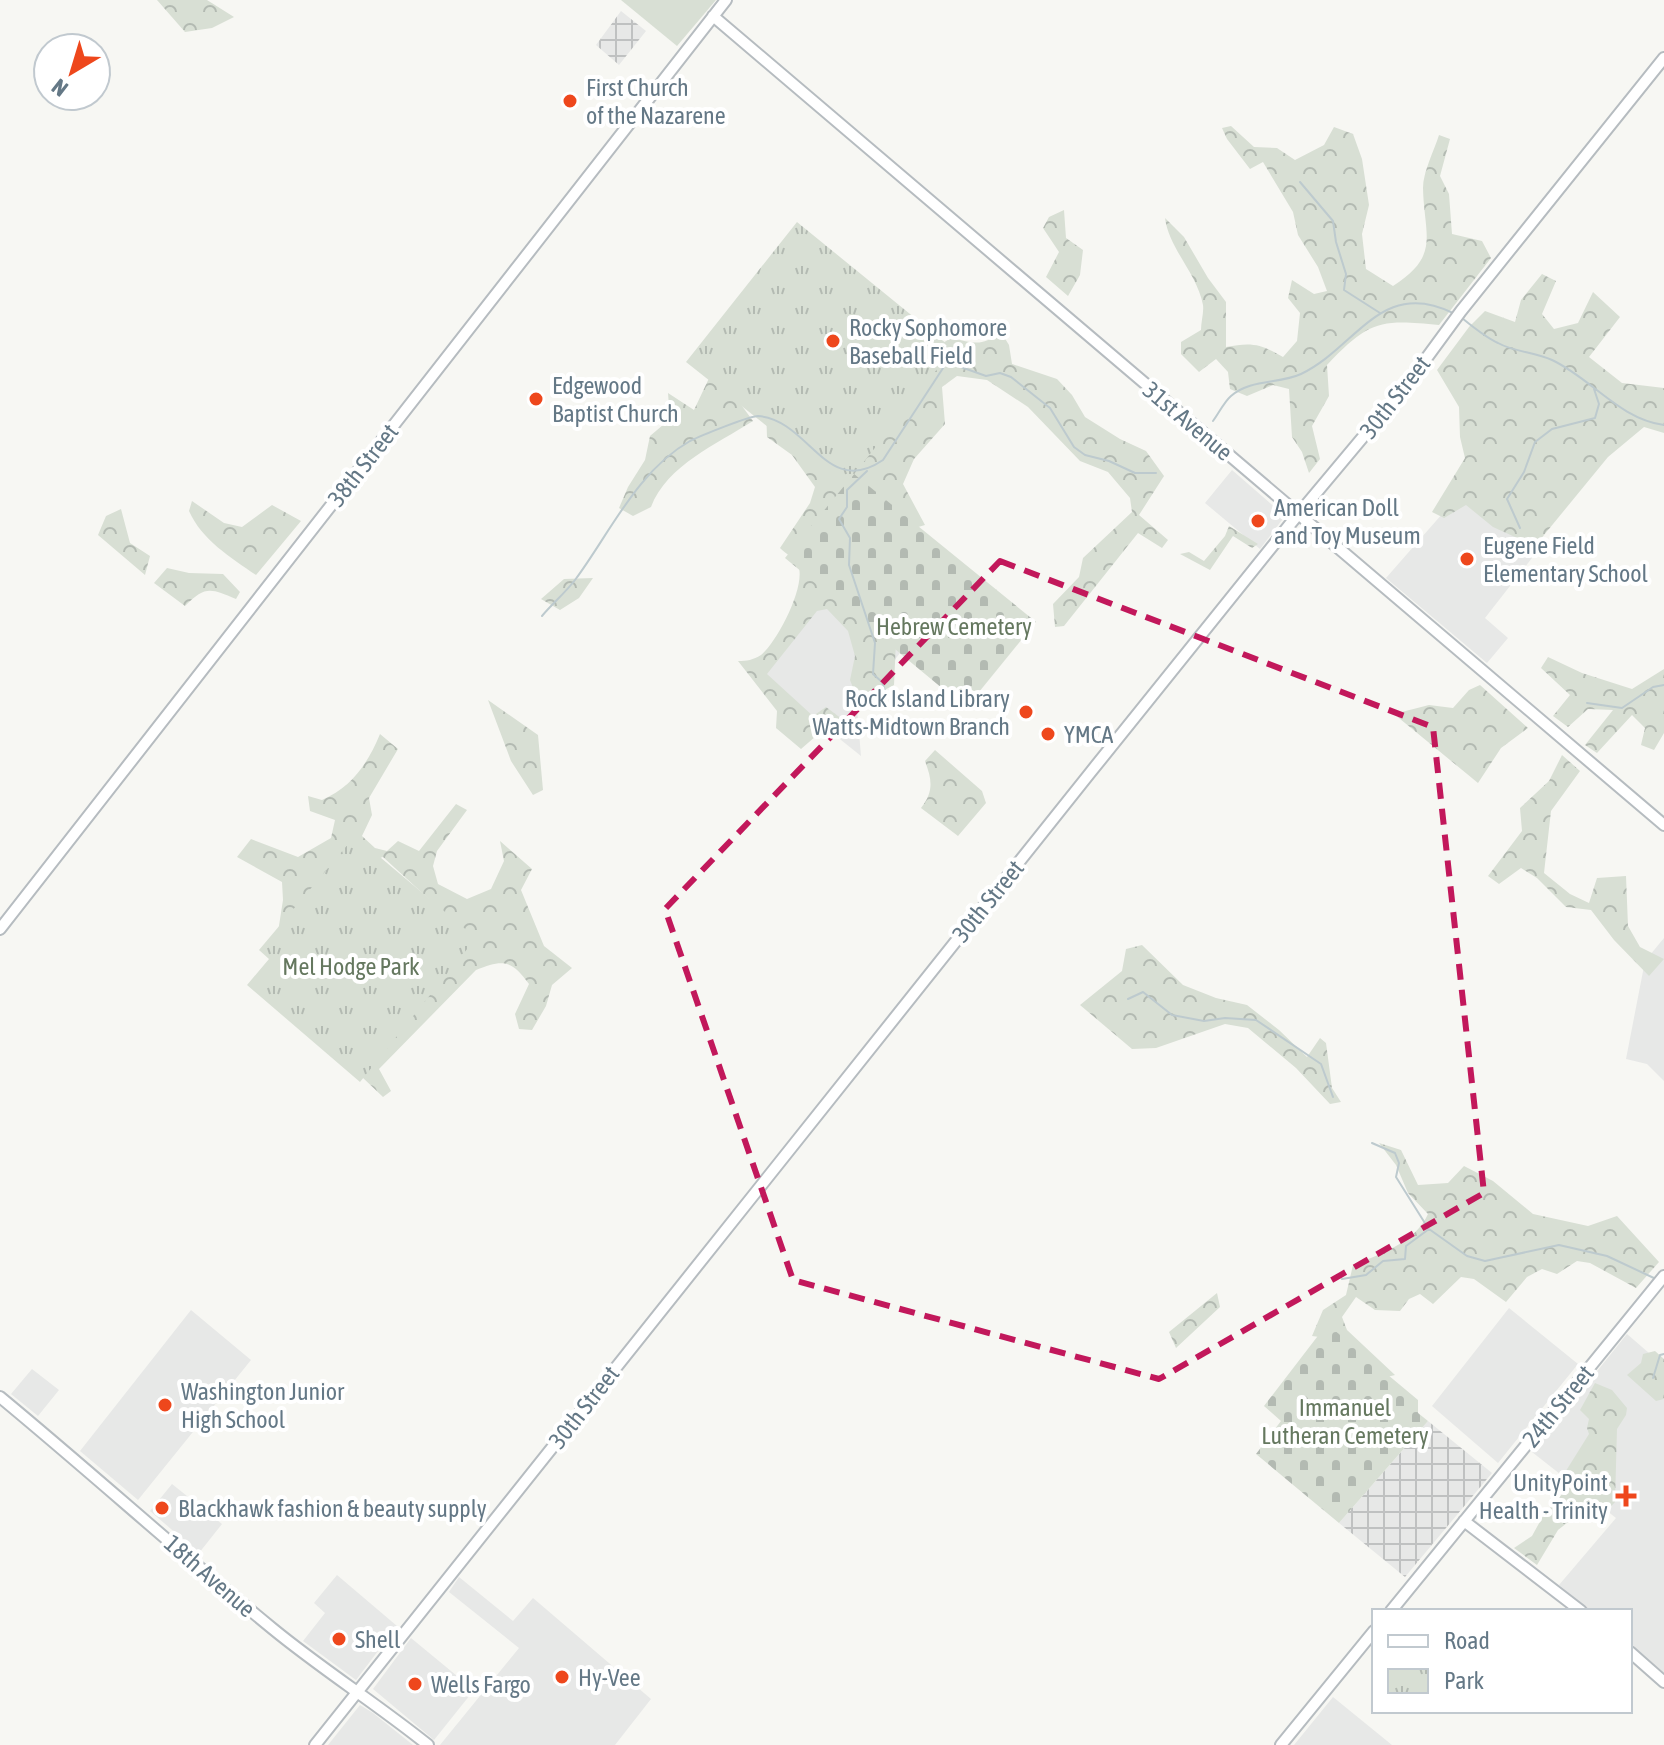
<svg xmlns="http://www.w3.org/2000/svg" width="1664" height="1745" viewBox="0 0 1664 1745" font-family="'Asap Condensed',sans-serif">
<defs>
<pattern id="industrial-grid" width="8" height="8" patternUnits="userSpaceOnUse" patternTransform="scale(2)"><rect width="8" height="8" fill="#e7e8e7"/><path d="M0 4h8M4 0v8" fill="none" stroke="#bfc1c1"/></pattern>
<pattern id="forest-crowns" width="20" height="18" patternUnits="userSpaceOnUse" patternTransform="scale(2)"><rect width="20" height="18" fill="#d8dfd4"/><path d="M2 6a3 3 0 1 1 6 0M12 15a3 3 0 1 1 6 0" fill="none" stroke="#b3bab2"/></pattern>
<pattern id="cemetery-stones" width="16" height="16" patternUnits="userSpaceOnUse" patternTransform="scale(2)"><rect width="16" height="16" fill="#d8dfd4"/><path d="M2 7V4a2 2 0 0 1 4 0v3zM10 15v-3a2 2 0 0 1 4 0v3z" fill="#b3bab2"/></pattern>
<pattern id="park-tufts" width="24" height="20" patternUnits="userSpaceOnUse" patternTransform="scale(2)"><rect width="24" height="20" fill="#d8dfd4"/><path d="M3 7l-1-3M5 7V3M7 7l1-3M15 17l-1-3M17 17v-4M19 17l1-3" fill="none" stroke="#b3bab2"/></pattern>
</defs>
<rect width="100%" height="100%" fill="#f7f7f3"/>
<path fill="#e7e8e7" d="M1232,470L1285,516L1260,549L1205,503Z
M1471,481L1546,540L1485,618L1508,638L1487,663L1386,578Z
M829,594L900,653L857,709L861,756L761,676Z
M1664,938V1081L1647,1064L1626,1059L1645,961Z
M1509,1308L1578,1364L1498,1463L1432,1406Z
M191,1310L251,1360L138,1500L80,1451Z
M1627,1334L1664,1366V1673L1630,1645V1611H1590L1559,1585L1616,1518L1532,1452Z
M32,1369L59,1390L38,1416L11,1394Z
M172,1484L222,1524L199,1553L150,1511Z
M337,1575L397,1626L356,1680L303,1641L325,1613L314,1603Z
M459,1577L513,1621L533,1598L651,1699L615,1745H440L519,1648L449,1592Z
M411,1638L474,1690L434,1740L373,1689Z
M1333,1697L1392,1745H1294Z
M360,1705L373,1713L413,1745H328Z"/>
<path fill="url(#industrial-grid)" d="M621,11L646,31L619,65L596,45Z
M1428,1421L1492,1473L1405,1577L1339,1523Z"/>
<path fill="#d8dfd4" d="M621,0H716L677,46Z"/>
<path fill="url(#forest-crowns)" d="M157,0H207L234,17L212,28L185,32Z
M1231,126L1254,147L1277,148L1295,160L1324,145L1334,127L1353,134L1362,159L1369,205L1362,234L1366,269L1393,286C1441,255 1424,236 1423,188C1423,172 1434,151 1439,135L1450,139L1440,176L1449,194L1452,234L1482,241L1491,258L1439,325C1379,319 1369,321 1327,365L1329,396L1312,426L1320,459L1309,473L1302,452L1292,437L1289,389L1273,385L1247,396L1230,389L1228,372L1216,359L1199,372L1181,354V342L1201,330C1201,322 1204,312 1203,305C1197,273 1169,249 1165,218L1184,237L1208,278L1226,302V347C1252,342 1261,344 1283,357L1297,341L1300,313L1288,298L1292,280L1314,294L1327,291L1318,267L1298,235L1293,212L1263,162L1250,169L1227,139L1222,128Z
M1064,210L1066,238L1083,250L1080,275L1068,296L1046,277L1059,252L1043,228L1049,217Z
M1542,274L1556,281L1542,314L1554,329L1578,323L1593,292L1620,317L1589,357L1622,383L1664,388V433L1644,427L1608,457L1535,546L1493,527L1466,505L1444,518L1432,512L1465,458L1460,437L1459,407L1437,370L1469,327L1485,311L1515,322L1521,300Z
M1001,332L1009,345L1012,364L1057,379L1072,395L1085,417L1120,439L1146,451L1164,476L1139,515L1168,540L1162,548L1138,533L1064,626L1055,627L1053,604L1079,577L1083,558L1132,512L1130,498L1108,472L1080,461L1028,407L987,380L957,376L942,387L945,424L914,459L903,484L925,525L915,528L896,641L894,685L873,696L861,708L850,680L855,656L848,631L827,609L817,611L767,674L813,716L826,707L842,719V734L823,730L801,749L776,728L777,711L738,661C747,661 753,660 761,655C777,642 807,585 798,565C795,559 785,553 780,548L810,503L815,487L792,455L767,437L766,408L938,346L951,338C975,343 981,347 1001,332Z
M711,374L731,391L753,421C717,444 667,465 651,507L633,516L619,508L628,487L645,460L650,436L670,419L668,393L694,410Z
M192,501L224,523L242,527L272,505L301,521L256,575C230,557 202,540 189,511Z
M121,509L130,543L150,556L145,575L98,535L106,516Z
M1229,526L1258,544L1252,548L1233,536L1210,570L1180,554L1189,552L1204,561L1225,536Z
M167,568L189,573L223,574L240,592L236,599C210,588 205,586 185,606L154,583Z
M593,578L579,598L560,610L541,599L564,579Z
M1548,657L1582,673L1632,689L1664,669V733L1654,750L1641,745L1645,728L1632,715L1597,753L1585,745L1613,710L1588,709L1568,727L1553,716L1570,695L1541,668Z
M1480,685L1528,728L1501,748L1478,783L1394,714L1429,705L1453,708L1469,690Z
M488,700L538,735L543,790L533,795L511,761Z
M380,734L398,749L369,798L372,815L362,836L375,848L387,851L398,841L419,851L456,804L467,810L437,851L433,866L438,884L467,899L491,889L504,861L500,841L532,869L521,890L544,946L572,968L552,985L546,1006L532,1030L519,1029L515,1014L529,984C512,960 503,959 476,970L379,1069L391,1091L383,1097L362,1077L467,934L383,857L330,875L278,932L283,900L282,882L237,857L251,839L298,857L331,838L335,820L310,811L308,796L322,800C352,787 368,763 380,734Z
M935,750L982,791L986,803L958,836L921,808C934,791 932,780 925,761Z
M1562,755L1580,771L1551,811L1544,873L1570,894L1589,903L1597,878L1626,876L1628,926L1640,947L1664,959L1649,976L1614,940L1591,910L1566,907L1537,878L1521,868L1499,884L1488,876L1522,831L1520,808L1549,781Z
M1142,945L1183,985L1216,998L1247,1005L1279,1030L1307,1057L1320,1038L1326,1043L1332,1088L1341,1102L1330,1104L1296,1068L1248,1028L1225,1024L1156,1048L1132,1049L1080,1005L1122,971L1126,949Z
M1379,1143L1401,1150L1418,1185L1448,1183L1464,1166L1493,1181L1533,1214L1588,1226L1617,1216L1659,1262L1636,1288L1590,1263L1577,1261L1557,1274L1542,1269L1527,1277L1506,1302L1474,1279L1461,1277L1433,1304L1420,1294L1409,1299L1400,1311L1375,1310L1356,1297L1342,1317L1347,1330L1395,1375L1387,1377L1342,1340L1312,1336L1323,1310L1346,1295L1353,1265C1379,1255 1416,1242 1428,1214L1408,1193L1396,1165Z
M1217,1293L1220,1307L1176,1348L1169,1332Z
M1655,1351L1664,1359V1399L1656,1401L1627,1375L1641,1363L1643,1354Z
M1595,1383L1612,1390L1627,1408L1626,1415L1617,1429L1615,1502L1599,1520L1577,1515L1558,1530L1537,1565L1514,1548L1532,1536L1543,1516L1562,1494L1564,1474L1589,1434L1587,1428L1589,1419L1580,1410Z"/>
<path fill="url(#cemetery-stones)" d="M854,474L1036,622L966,708L785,558Z
M1327,1324L1418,1400V1413L1428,1421L1339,1523L1256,1454L1281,1421L1264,1406Z"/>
<path fill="url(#park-tufts)" d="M797,222L953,349L844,487L686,362Z
M355,836L476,938L360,1082L247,985L269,959L259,950Z"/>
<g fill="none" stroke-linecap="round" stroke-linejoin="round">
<path stroke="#bdcace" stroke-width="2" d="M1300,182L1333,221L1336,242L1346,274L1344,290L1380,313
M1462,318C1473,327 1485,337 1498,343C1514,352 1535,352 1552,360C1591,378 1619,419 1664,425
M1213,421C1219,413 1224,402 1231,396C1250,379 1279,384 1301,374C1356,348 1381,277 1453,313
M867,471L847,490V507L839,519L850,538L849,565L875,643L873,674L882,682L887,697
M1520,528L1507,499L1524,472L1535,442L1552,429L1595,418L1599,404L1594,389
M542,616C552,604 565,593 575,580C610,533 637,471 690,441C700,436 749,416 758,416C810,420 826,499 883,460L947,362L986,376L1000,373L1011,377L1050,408L1074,447L1085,455L1109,461L1135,473H1156
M1587,703L1622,708L1653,687L1664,685
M1128,999L1143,992L1172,1015L1204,1021L1225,1018L1256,1020L1321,1064L1333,1097
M1372,1143L1395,1153L1399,1163L1396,1177L1428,1228
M1342,1279L1366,1275L1383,1261L1405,1259L1406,1246L1429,1229L1467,1256L1485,1261L1559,1245L1607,1256L1656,1279
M1653,1378L1660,1355L1664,1354"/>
<defs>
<path id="secondary" d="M713,16L1664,825
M0,929L726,0
M0,1397C92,1473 180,1553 273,1629C323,1670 377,1704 428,1745
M1464,1521L1581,1611
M1391,1611L1664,1276
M1630,1652L1664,1682
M315,1745L1090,773L1291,523L1409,382L1461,311L1664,58
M1281,1745L1374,1631"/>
</defs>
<use href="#secondary" stroke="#b6bcc0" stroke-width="14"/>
<use href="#secondary" stroke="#fff" stroke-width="10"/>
</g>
<path fill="none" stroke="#c2185b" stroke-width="6" stroke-dasharray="16 10" stroke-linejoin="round" d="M1000,561L1433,727L1484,1193L1159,1379L793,1280L665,909Z"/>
<g fill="#ee471c" stroke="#fff" stroke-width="3">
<circle cx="570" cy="101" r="8"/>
<circle cx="833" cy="341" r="8"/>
<circle cx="536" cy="399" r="8"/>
<circle cx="1258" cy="521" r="8"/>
<circle cx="1467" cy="559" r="8"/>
<circle cx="1026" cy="712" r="8"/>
<circle cx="1048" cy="734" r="8"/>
<circle cx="165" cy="1405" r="8"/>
<path d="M1622 1484h8v8h8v8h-8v8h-8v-8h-8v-8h8z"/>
<circle cx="162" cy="1508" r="8"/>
<circle cx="339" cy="1639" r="8"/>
<circle cx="562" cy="1677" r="8"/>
<circle cx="415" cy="1684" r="8"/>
</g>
<g text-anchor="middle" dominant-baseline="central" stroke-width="8" stroke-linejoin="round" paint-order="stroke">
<g font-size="24" fill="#647886" stroke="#fff" text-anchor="start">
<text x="586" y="87">First Church<tspan x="586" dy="28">of the Nazarene</tspan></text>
<text x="849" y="327">Rocky Sophomore<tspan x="849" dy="28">Baseball Field</tspan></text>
<text x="552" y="385">Edgewood<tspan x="552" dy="28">Baptist Church</tspan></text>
<text x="1274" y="507">American Doll<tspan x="1274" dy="28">and Toy Museum</tspan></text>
<text x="1483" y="545">Eugene Field<tspan x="1483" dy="28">Elementary School</tspan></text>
<text x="1010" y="698" text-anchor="end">Rock Island Library<tspan x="1010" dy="28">Watts-Midtown Branch</tspan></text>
<text x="1064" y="734">YMCA</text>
<text x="181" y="1391">Washington Junior<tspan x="181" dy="28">High School</tspan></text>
<text x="1608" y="1482" text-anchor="end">UnityPoint<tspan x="1608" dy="28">Health - Trinity</tspan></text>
<text x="178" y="1508">Blackhawk fashion &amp; beauty supply</text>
<text x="355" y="1639">Shell</text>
<text x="578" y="1677">Hy-Vee</text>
<text x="431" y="1684">Wells Fargo</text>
</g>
<g font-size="24" fill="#647886" stroke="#fff">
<text transform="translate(1395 397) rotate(-52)">30th Street</text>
<text transform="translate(1188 421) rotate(40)">31st Avenue</text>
<text transform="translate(363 465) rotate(-52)">38th Street</text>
<text transform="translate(988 901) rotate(-51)">30th Street</text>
<text transform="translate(1558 1406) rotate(-51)">24th Street</text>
<text transform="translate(584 1407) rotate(-52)">30th Street</text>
<text transform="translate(210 1576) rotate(41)">18th Avenue</text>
</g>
<g font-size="24" fill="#65785f" stroke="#fff">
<text x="954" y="626">Hebrew Cemetery</text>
<text x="351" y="966">Mel Hodge Park</text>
<text x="1345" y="1407">Immanuel<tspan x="1345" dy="28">Lutheran Cemetery</tspan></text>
</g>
</g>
<rect x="1372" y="1609" width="260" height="104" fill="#ffffff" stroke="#c1c9cf" stroke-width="2"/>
<rect x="1388" y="1635" width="40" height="12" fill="#ffffff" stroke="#c1c9cf" stroke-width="2"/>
<text x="1444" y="1649" font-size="24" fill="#647886">Road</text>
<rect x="1388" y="1669" width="40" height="24" fill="url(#park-tufts)" stroke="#c1c9cf" stroke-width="2"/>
<text x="1444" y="1689" font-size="24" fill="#647886">Park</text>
<g transform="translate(72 72) rotate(218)"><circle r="38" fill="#ffffff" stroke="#c1c9cf" stroke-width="2"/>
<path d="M0-6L14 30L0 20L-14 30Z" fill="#ee471c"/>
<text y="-12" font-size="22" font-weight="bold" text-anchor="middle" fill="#647886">N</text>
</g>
</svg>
